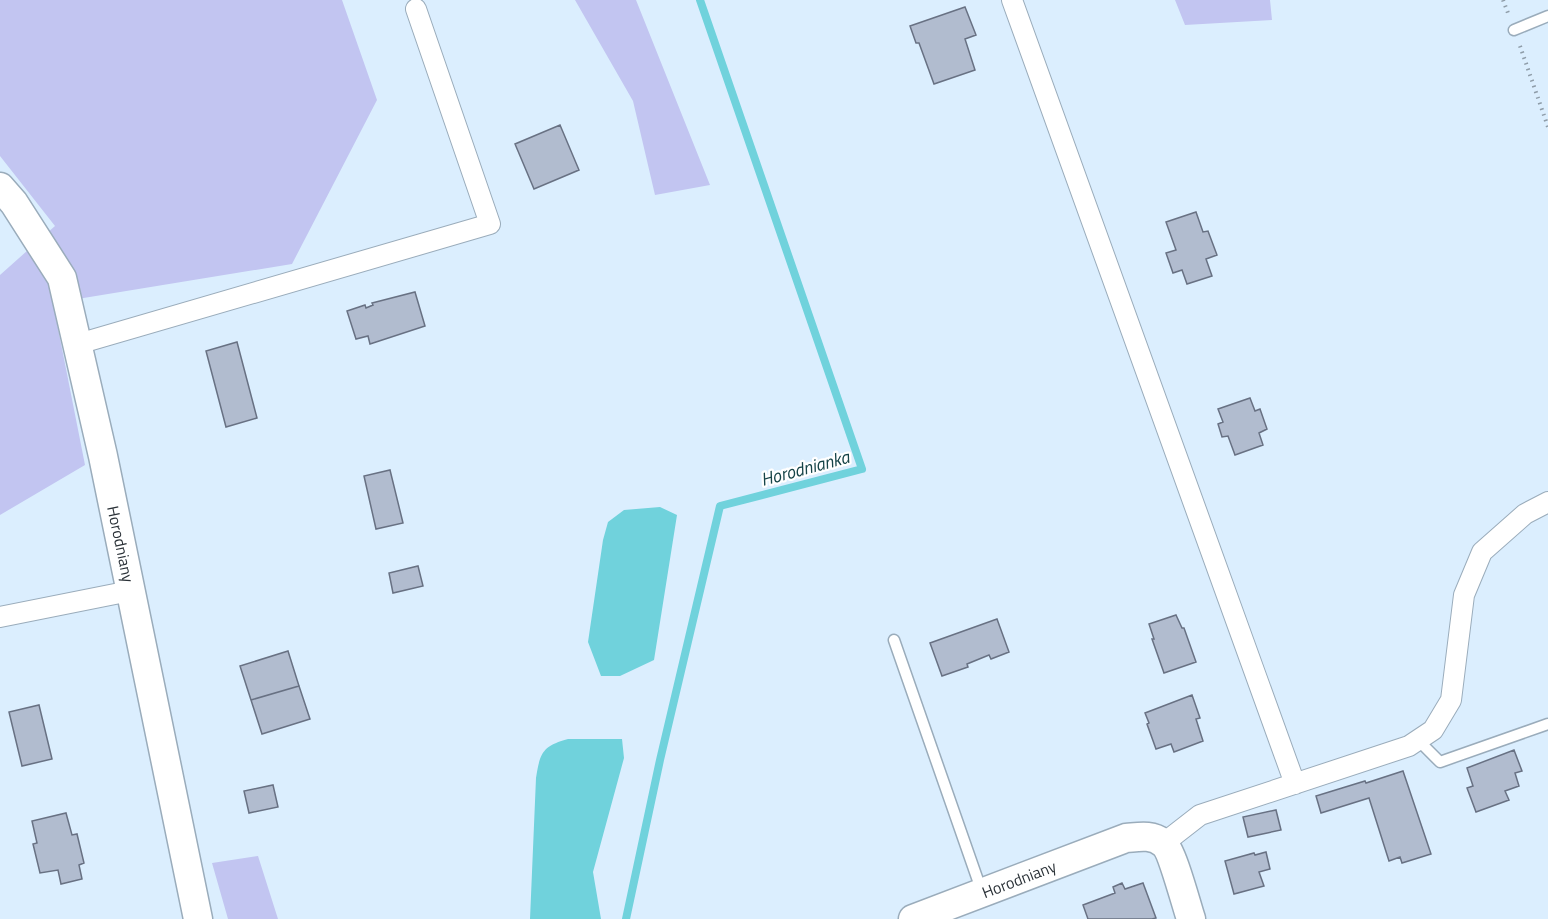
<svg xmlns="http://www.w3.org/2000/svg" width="1548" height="919" viewBox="0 0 1548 919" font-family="'Titillium Web',sans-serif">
<rect width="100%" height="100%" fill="#dbeefe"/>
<path fill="#c2c5f1" d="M0,0H342L377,100L292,264L53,303L85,465L0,515V275L55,226L0,156Z
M575,0H636L710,185L655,195L633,101Z
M1175,0H1270L1272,20L1185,25Z
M258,856L278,919H228L212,863Z"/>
<path fill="#70d2dc" d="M660,507L677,515L654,660L620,676H601L588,642L603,540L608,522L624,510Z
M568,739H622L624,758L593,872L601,919H530L536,778C540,752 543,746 568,739Z"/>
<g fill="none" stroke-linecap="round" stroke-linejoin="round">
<path stroke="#70d2dc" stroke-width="8" d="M626,919L660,760L720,506L862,469L700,0"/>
</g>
<path fill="#b1bccf" stroke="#687183" stroke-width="1.5" d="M965,7L976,35L965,39L975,70L934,84L919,43H916L910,26Z
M560,125L579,170L534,189L515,144Z
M1196,212L1203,232L1208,231L1217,255L1206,259L1212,276L1187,284L1182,270L1173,273L1166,253L1176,250L1166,222Z
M415,292L425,326L370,344L368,336L356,339L347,311L365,305L366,308L373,305L372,303Z
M237,342L257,418L226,427L206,351Z
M1250,398L1255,411L1260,409L1267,429L1259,433L1263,445L1235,455L1228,436L1222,437L1218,424L1223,422L1218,409Z
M390,470L403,523L376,529L364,476Z
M418,566L423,586L393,593L389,573Z
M1176,615L1182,628H1184L1196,662L1164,673L1152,639H1154L1149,624Z
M997,619L1009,652L991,659L989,655L967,664L968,667L942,676L930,643Z
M288,651L299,686L251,700L240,666Z
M299,686L310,719L262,734L251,700Z
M1192,695L1200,718L1196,719L1203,741L1174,752L1171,744L1156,749L1147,724L1149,723L1145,713Z
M39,705L52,759L22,766L9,712Z
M1514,750L1522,771L1515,773L1519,786L1505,791L1509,800L1476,812L1467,788L1473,786L1467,768Z
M1403,771L1431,854L1402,863L1400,857L1389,861L1369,798L1321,813L1316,796L1365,781L1366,783Z
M273,785L278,807L249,813L244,791Z
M1276,810L1281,830L1248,837L1243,817Z
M66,813L72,835L77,834L84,863L79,865L82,879L61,884L58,870L40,873L33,844L37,843L32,821Z
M1266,852L1270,869L1259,872L1264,886L1234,894L1225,861L1254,853L1255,855Z
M1122,883L1125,889L1143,883L1156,918L1152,919H1088L1083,905L1115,893L1113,887Z"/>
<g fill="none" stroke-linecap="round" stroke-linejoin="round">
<defs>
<path id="lane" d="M1514,30L1548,16
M894,640L982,892
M1418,740L1440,762L1548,724"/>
<path id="street" d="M1012,0L1295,784
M78,344L490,224L416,9
M0,617L130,591
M1164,843L1200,815L1409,746L1433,730L1451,700L1464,595L1482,552L1525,514L1548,502"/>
<path id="secondary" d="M0,187L14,203L62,278L103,456L198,919
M913,919L1126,838C1139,837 1151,834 1163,843C1172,850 1186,904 1191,919"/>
</defs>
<use href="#lane" stroke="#9aacbb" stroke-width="13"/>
<use href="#street" stroke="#9aacbb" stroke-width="22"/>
<use href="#secondary" stroke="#9aacbb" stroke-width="31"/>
<path stroke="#8f9da9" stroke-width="4" stroke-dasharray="1.5 4.5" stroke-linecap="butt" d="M1503,0L1508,13
M1520,46L1548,127"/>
<use href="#lane" stroke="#fff" stroke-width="10"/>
<use href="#street" stroke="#fff" stroke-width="20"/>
<use href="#secondary" stroke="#fff" stroke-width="28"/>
</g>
<g text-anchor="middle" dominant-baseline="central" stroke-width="4.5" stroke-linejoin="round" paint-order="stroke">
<g font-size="16" fill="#2a3137" stroke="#fff">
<text transform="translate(121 544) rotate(78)">Horodniany</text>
<text transform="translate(1019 879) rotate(-21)">Horodniany</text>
</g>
<g font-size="18" font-style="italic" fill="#164448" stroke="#fff">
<text transform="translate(805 468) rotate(-15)">Horodnianka</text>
</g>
</g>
</svg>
